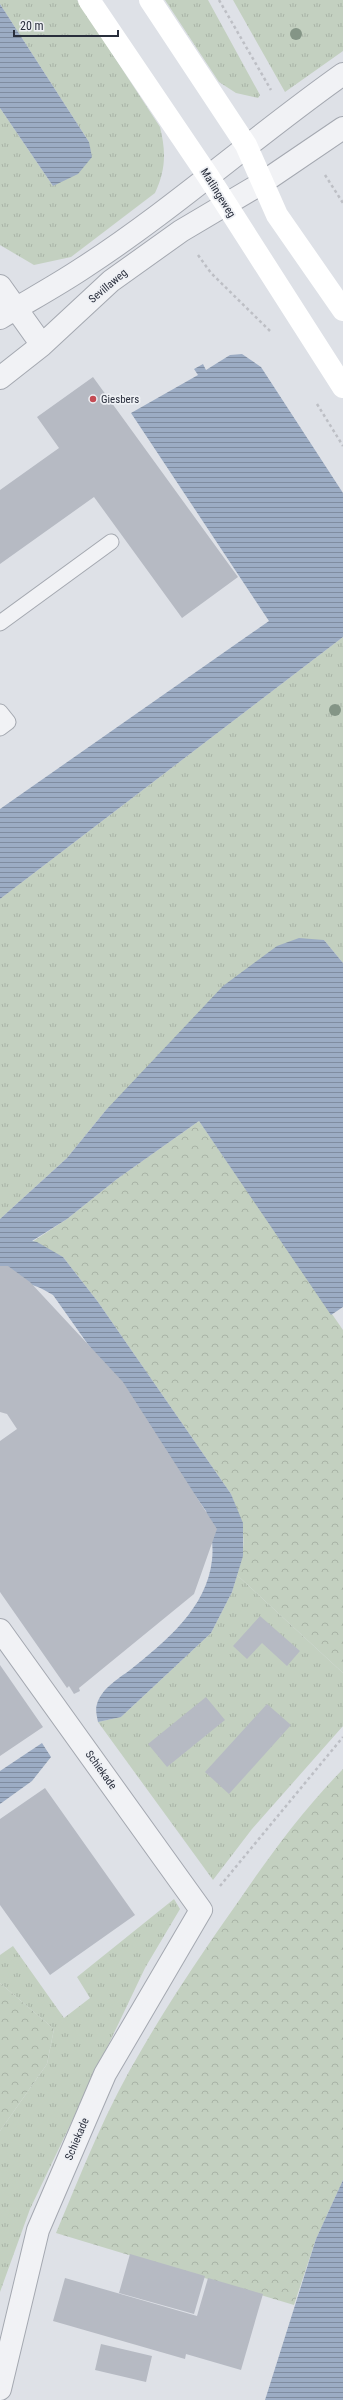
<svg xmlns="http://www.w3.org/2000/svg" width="343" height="2400" viewBox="0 0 343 2400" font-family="'Roboto Condensed',sans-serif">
<defs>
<pattern id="grass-tufts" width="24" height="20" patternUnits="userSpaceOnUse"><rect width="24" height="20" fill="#c3d0c0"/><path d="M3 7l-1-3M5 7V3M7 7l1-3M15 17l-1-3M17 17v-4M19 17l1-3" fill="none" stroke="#a8b3a6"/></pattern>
<pattern id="forest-crowns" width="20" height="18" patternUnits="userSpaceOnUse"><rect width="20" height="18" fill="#c3d0c0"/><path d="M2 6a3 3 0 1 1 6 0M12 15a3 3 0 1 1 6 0" fill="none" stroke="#a8b3a6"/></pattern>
<pattern id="water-rules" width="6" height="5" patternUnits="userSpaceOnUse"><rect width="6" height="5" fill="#9cacc4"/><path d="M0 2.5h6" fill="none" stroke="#7f8ca0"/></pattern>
</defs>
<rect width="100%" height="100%" fill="#dee1e7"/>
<path fill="url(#grass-tufts)" d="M0,0H77L160,127C166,151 166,170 155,193L71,257L34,265L0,245V108L53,186L89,142L0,4Z
M165,0H208L260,95L258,98L236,93L219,82Z
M233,0H343V51L285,92Z
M343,637V963L324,940L106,1110L67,1158L0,1219V899Z
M237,1575L343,1673V1726L252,1829L213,1880L98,1722L121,1717L211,1633L232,1592Z
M174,1899L180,1909L145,1968L30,2209L0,2292V2131L47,2064L54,2029L0,1983V1955L13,1946L64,2018L90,1998L77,1977Z"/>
<path fill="url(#forest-crowns)" d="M199,1121L343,1330V1673L237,1575C248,1540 244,1527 231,1494L98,1302L63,1257L32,1242L67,1219L117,1179Z
M343,1769V2180L316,2239L294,2305L56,2233C82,2171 107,2107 142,2049C171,1999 204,1950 238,1902C270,1855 303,1810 343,1769Z
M0,1983L54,2029L47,2064L0,2131Z"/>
<path fill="url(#water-rules)" d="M0,4L89,142L92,157L78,174L53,186L0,108Z
M242,354L261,367L343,493V637L0,899V809L269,621L131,413L198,375L194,369L203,364L206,370L230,355Z
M299,938L324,940L343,963V1307L331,1315L199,1121L117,1179L67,1219L32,1241L37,1242L63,1257L98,1302L231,1494L243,1523V1556L232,1592L211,1633L121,1717L98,1722C97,1717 95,1709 97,1704C102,1688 118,1679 130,1670C165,1642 207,1608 212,1560C214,1543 210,1527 206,1511L53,1295C31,1282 24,1281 0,1287V1219L67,1158L106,1110L223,986L277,946Z
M42,1743L51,1757L32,1781L0,1804V1771Z
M343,2180V2400H265L316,2239Z"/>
<path fill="#b6bac3" d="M93,377L238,577L182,618L94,497L0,564V490L59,448L37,417Z
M0,1266H8L30,1282L123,1382L217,1529L194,1594L79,1688L80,1691L74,1694L69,1686L67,1688L0,1592V1441L17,1429L7,1414L0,1412Z
M260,1616L300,1651L287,1666L262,1643L247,1659L233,1646Z
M0,1665L43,1727L0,1756Z
M206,1697L225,1720L167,1767L148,1744Z
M267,1704L291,1725L229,1794L205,1772Z
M45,1788L135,1915L50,1975L0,1905V1819Z
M130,2254L205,2276L194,2314L119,2293Z
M65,2278L197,2316L208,2278L263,2294L241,2370L186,2354L185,2359L53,2321Z
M101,2344L152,2356L146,2382L95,2370Z"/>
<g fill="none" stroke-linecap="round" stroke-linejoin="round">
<defs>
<path id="lane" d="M0,623L111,542
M0,712L8,722L0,728"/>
<path id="street" d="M0,286L42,345
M0,318C28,301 56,286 83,268C174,209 255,136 343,74
M0,378L42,345L111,281L181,231L262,183L343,128
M0,1630L201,1910L105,2074L38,2230L0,2389"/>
</defs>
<use href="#lane" stroke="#a4a8b0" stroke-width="17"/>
<use href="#street" stroke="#a4a8b0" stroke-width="24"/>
<path stroke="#bdbfc5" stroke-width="2.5" stroke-dasharray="3 3" stroke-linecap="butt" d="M219,0L271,90
M325,175L343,203
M198,255L211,273L270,331
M317,404L343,446
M220,1886L343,1737"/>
<use href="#lane" stroke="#f1f2f5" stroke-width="15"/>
<use href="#street" stroke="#f1f2f5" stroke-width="22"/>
<path stroke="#fff" stroke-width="22" d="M89,0L208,176L343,387
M150,0L246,145L277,215L343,310"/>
</g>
<g fill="#849586">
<circle cx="296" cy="34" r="6"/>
<circle cx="335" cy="710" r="6"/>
</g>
<circle fill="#c44b54" stroke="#eef0f4" stroke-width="1.5" cx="93" cy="399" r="4"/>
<g text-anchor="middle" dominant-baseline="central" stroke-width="3.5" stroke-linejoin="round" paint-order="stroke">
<g font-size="11" fill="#292e3c" stroke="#eef0f4">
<text transform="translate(218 193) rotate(58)">Matlingeweg</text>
<text transform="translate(108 286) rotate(-40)">Sevillaweg</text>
<text transform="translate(101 1770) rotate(54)">Schiekade</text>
<text transform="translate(77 2139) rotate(-67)">Schiekade</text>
</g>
<g font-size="11" fill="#292e3c" stroke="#eef0f4" text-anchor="start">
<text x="101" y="399">Giesbers</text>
</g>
</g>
<path d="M14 30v6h104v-6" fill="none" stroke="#292e3c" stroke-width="2"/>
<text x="20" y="30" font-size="12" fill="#292e3c" stroke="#eef0f4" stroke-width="3" paint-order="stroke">20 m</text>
</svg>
